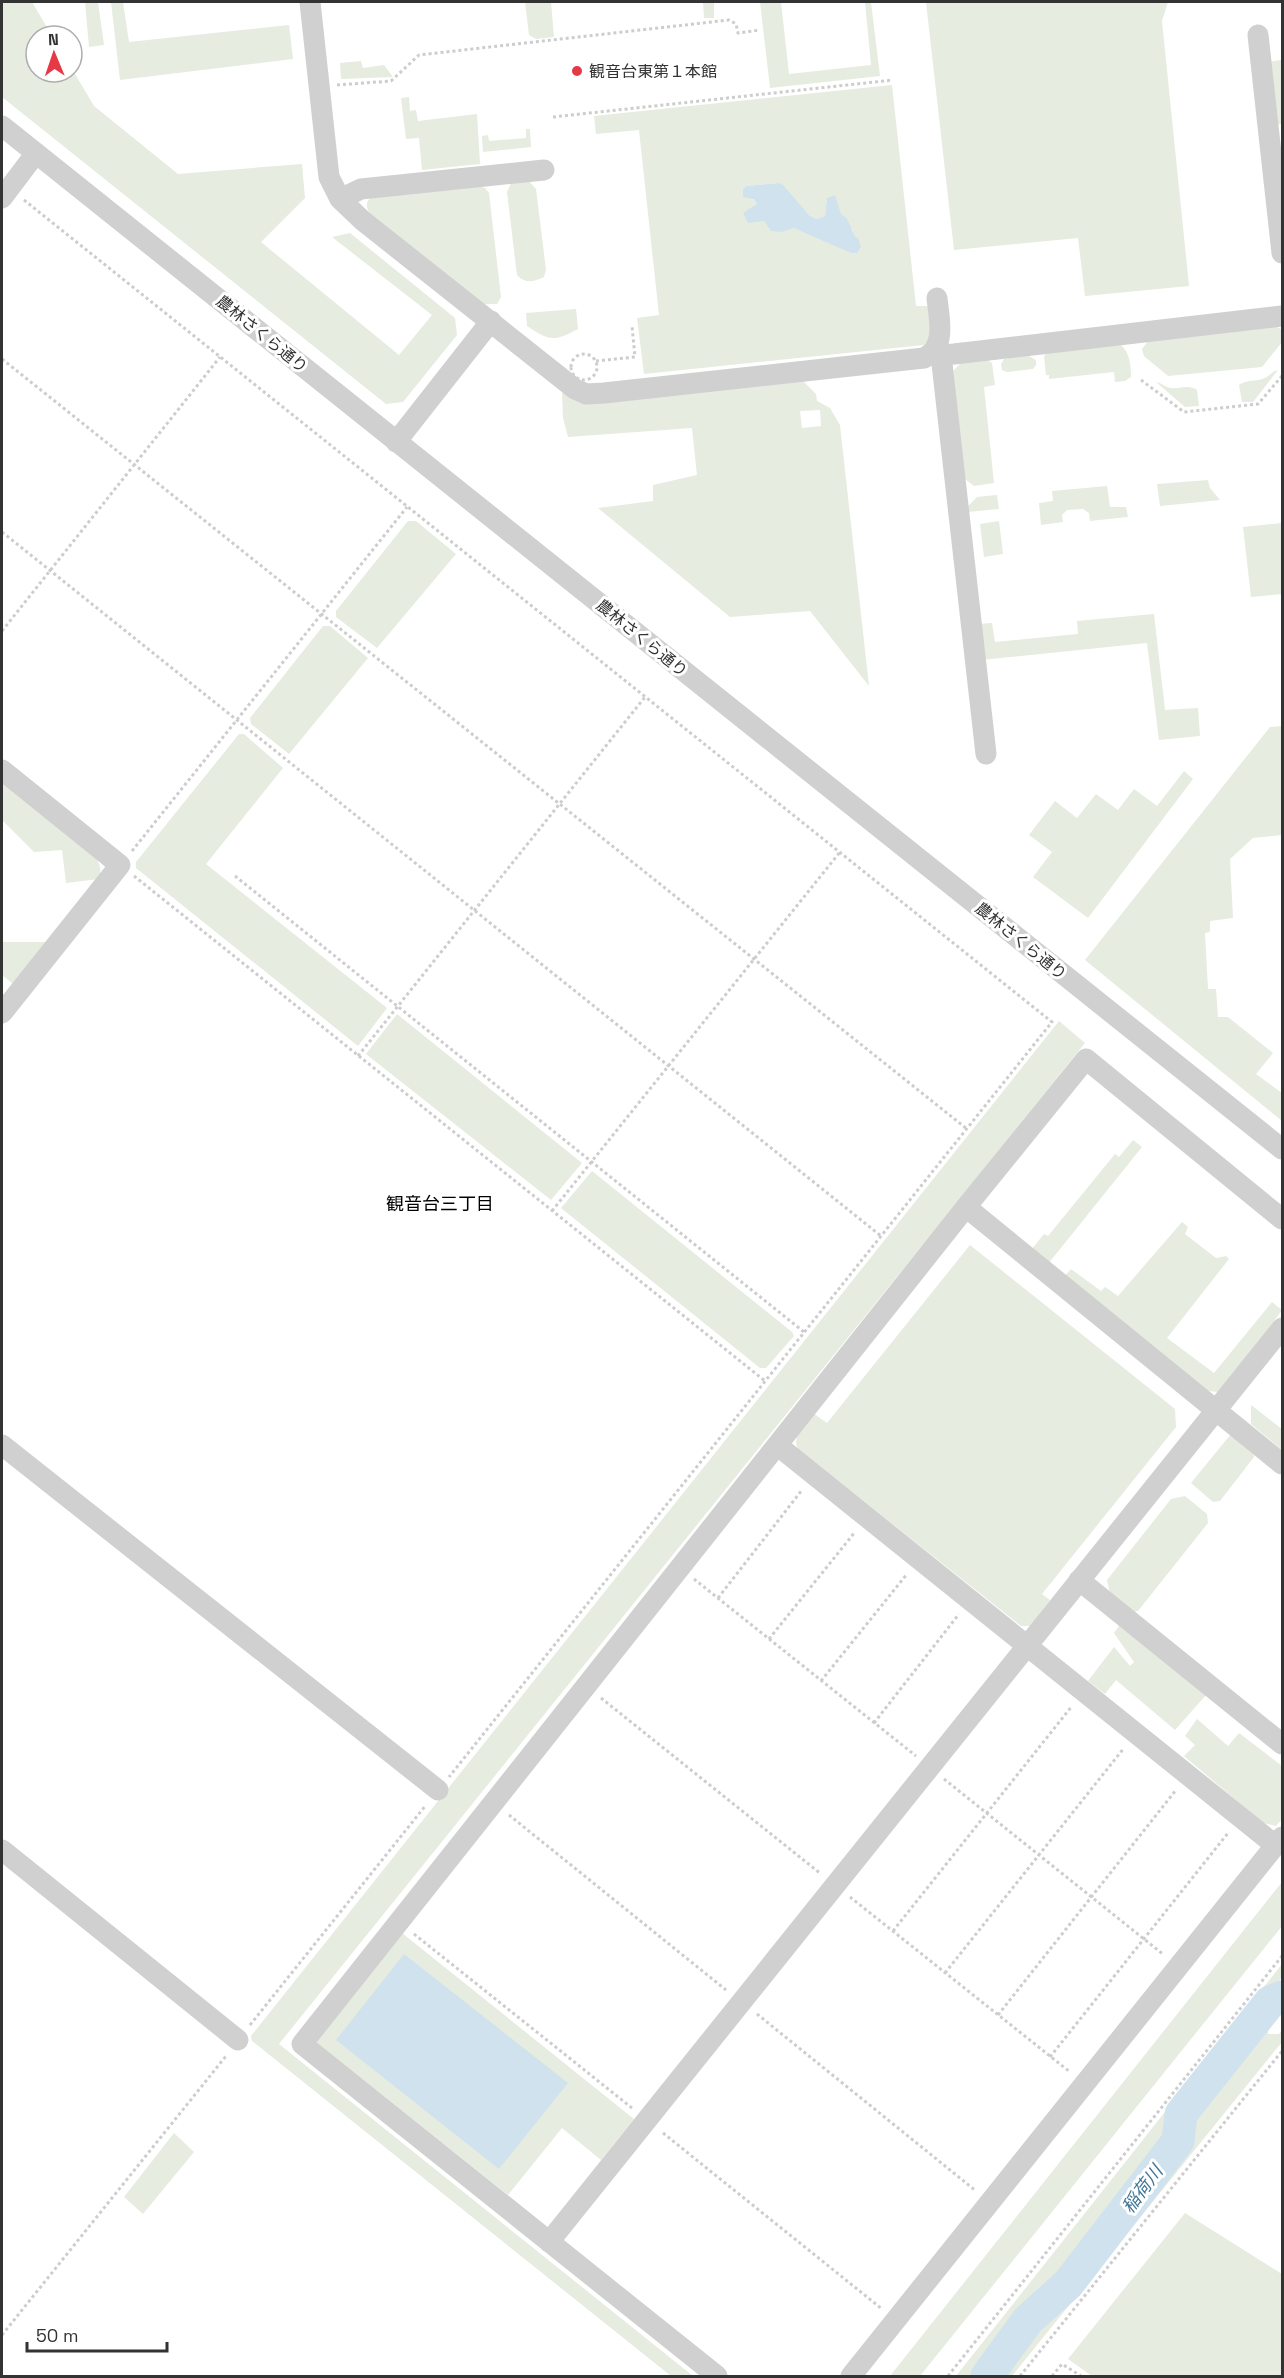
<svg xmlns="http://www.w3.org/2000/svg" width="1284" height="2378" viewBox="0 0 1284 2378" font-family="'Space Grotesk','Noto Sans JP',sans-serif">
<rect width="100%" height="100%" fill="#fff"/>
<path fill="#e6ecdf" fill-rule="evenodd" d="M2,2H32L52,36H36V72H72V69L94,106L178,174L302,164L305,198L261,242L399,355L432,315L332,237L350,233L455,318L457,335L403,402L386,404L2,97Z
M85,2H98L104,45L89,47Z
M111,2H123L129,42L289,25L293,59L120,80Z
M525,2H551L554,37L536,39L529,35Z
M703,2H714V18H704Z
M760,2H781L789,74L871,65L865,2H871L880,76L770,88Z
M926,2H1168L1162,21L1189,286L1085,296L1078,238L954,250Z
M1281,60L1282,124L1275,125L1268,62Z
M361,61L363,68L384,65L393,77L341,79L340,63Z
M892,85L916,306H928L931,337L924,345L644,374L637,318L659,315L639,130L596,134L594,116ZM778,183L809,215L817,219L825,216L827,198L841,214L847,218L849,226L853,230L851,253C840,247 805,227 794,228C785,228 780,232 771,231L764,220H756L754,208L757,204L743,189L746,186Z
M409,97L410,111L416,110L418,121L477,114L480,164L422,170L419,138L406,139L401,98Z
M526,129H530L531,147L483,152L482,136L488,135L489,141L526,138Z
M528,180L536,189L546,270L544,277C534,282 525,284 517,275L507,192L511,183Z
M478,186L485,188L489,193L501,297L497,304H484L369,212C365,205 367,201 372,196Z
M576,309L578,329C554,342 549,341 527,326L526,313Z
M1275,326L1281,329L1282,342L1262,367L1168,376L1144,356L1142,349L1149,340Z
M1121,345C1130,353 1131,366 1131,377L1125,381L1115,382L1114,372L1049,379V375H1046L1044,356L1047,353Z
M1027,355L1036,360V365L1033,369L1007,372L1002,370L1001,364L1004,359Z
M986,359L992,363L995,385L984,387L994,483L974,486L965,479L952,375L954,370L962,362Z
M1278,370L1253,402H1242L1239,385C1247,379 1256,382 1265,378C1271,375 1272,371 1278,370Z
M801,379L816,394L817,401L830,408L840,425L869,686L810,611L730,617L598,508L653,501V485L697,475L692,428L568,437L563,418L562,393ZM820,410L821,426L802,428L800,411Z
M1156,382C1162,383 1164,387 1171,388C1181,389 1188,384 1197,390L1199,406L1185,407Z
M1208,480L1210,488L1220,500L1160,506L1157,484Z
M1107,486L1110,507H1126L1128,517L1090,521L1089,513L1083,509L1067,510L1062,515L1063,522L1041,525L1039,503L1053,501L1052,491Z
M997,495L999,509L967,512V507L977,497Z
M408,521H416L456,554L377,648L336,617V611Z
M999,521L1003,554L984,557L980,524Z
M1282,523V594L1251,597L1243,527Z
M1154,614L1165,710L1198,708L1200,736L1159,740L1147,643L981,660L978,624L992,623L995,642L1078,634L1077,621Z
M323,626H330L368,658L289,754L251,724L250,718Z
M1282,726V835L1253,838L1230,859L1233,918L1210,921V932L1205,933L1208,989H1216L1218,1017H1228L1273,1053L1256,1074L1282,1093V1121L1085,960L1270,727Z
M239,734H244L283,768L206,864L387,1008L358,1046L136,868V862Z
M1184,771L1193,779L1088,918L1033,877L1052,852L1029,835L1055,801L1077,818L1096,794L1118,810L1134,789L1157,806Z
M2,782L94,855C100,864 102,869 99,879L66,883L62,850L34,852L2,820Z
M2,942H47L13,984L2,975Z
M397,1014L582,1163L551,1200L366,1054Z
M1059,1021L1085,1043L279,2044L693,2376H671L252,2041L251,2036Z
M1133,1140L1142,1147L1048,1264L1031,1250L1044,1234L1048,1236L1115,1154L1119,1157Z
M592,1171L792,1332L794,1336L766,1368H760L561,1208Z
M1182,1222L1188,1227L1185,1234L1216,1258L1226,1256L1229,1259L1167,1338L1214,1373L1272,1302L1282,1310L1225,1388L1219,1392L1207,1391L1064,1277L1071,1269L1101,1291L1105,1287L1118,1296Z
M970,1245L1175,1409L1176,1427L1042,1594L1050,1600L1031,1626H1021L798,1449C791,1436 805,1423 813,1413L827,1423Z
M1251,1405L1282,1429V1450L1251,1424Z
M1231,1434L1253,1451L1254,1457L1220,1501L1213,1502L1191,1483Z
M1185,1496L1207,1514L1208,1523L1138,1611L1130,1612L1111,1598L1107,1580L1171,1499Z
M1121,1623L1207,1694L1175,1730L1116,1680L1105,1694L1088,1681L1114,1647L1130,1666L1134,1662L1114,1633Z
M1197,1719L1228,1746L1239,1733L1282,1766V1819L1276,1826L1263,1823L1184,1756L1195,1745L1185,1736Z
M1282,1882V1926L920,2376H890Z
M402,1933L634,2119L601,2160L562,2128L508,2195L315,2041Z
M1282,1964V1977L1168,2119L1166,2138L1071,2269L1047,2286L977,2376H956Z
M1275,2006L1280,2008L1268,2025V2034H1279L1282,2030V2042L1012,2376H998L1035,2324L1073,2292L1190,2141L1185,2119Z
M174,2133L194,2152L143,2214L124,2197Z
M1185,2213L1282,2274V2376H1092L1068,2359Z"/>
<path fill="#cfe2ee" d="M779,183L783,185L809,215L817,219L825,216L827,198L835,195L841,214L847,218C849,225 853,229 854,236L858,238L861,247L857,253H851L794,228L782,232L771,231L764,221L748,223L743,213L757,204L753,199L743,197V189L746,186Z
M404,1954L568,2083L499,2169L336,2040Z"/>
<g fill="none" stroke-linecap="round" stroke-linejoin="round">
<path stroke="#cfe2ee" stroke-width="33" d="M987,2376L1028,2320L1068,2284L1178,2141L1181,2114L1270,2002L1282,1997"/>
<path stroke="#cdcdcd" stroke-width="3" stroke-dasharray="3 3" stroke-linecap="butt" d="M337,85L391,81L419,55L729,20L736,24L738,33L760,30
M553,117L893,80
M24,200L1052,1022L449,1777
M571 367a13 13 0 1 1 26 0a13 13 0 1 1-26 0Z
M2,359L967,1129
M596,361L635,357L632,326
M1141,380L1184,412L1258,404L1282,376
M2,532L881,1236
M2,631L220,357
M132,851L407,507
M134,876L765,1381
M235,876L804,1332
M358,1056L645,697
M552,1211L840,852
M694,1579L916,1756
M718,1598L802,1490
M769,1639L855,1532
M821,1681L907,1574
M601,1698L821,1874
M874,1723L959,1614
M944,1779L1164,1955
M509,1815L726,1990
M850,1897L1070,2072
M893,1931L1072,1706
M414,1934L632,2108
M945,1973L1124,1748
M757,2014L976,2191
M998,2015L1176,1790
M250,2025L426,1805
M1050,2057L1228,1833
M663,2133L882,2309
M2,2335L226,2056
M948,2376L1282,1956
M1020,2376L1282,2051
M1052,2376L1062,2364L1081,2376"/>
<path stroke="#d0d0d0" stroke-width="21" d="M310,2L329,177L340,199L362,220L575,389L586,394L604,393L924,358C947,347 939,319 937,298
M1258,35L1282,253
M2,126L1282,1149
M2,198L36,153
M340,199L361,189L544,170
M936,349L941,355L954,354L1282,316
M941,355L986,754
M396,442L491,321
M2,770L120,865L2,1013
M966,1207L1282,1464
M2,1445L438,1790
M777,1445L1275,1845
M1079,1580L1282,1744
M2,1850L238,2040
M549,2242L1282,1328
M717,2376L302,2044L966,1207L1086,1059L1282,1219
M851,2376L1282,1837"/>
</g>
<circle fill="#e63946" stroke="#fff" stroke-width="2" cx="577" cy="71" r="6"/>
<g text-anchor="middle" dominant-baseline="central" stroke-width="6" stroke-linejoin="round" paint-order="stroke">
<g font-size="16" fill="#333" stroke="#fff" text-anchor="start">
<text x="589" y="71">観音台東第１本館</text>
</g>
<g font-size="16" fill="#333" stroke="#fff">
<text transform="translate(262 334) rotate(39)">農林さくら通り</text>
<text transform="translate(642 638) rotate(39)">農林さくら通り</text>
<text transform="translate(1021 941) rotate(39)">農林さくら通り</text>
</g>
<g font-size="18" fill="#000" stroke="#fff">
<text x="440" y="1203">観音台三丁目</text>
</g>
<g font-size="18" font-style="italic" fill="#3f7597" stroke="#fff">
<text transform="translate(1142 2189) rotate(-53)">稲荷川</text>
</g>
</g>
<rect width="1284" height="2378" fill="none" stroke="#333333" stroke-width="6"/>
<g transform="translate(54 54) rotate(358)"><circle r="28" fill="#ffffff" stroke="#adadad" stroke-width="1.5"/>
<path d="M0-4.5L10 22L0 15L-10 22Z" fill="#e63946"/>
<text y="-9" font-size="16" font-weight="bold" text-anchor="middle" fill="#333333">N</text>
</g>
<path d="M27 2342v9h140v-9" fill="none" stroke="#333333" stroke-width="3"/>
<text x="36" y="2342" font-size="18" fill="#333333" stroke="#ffffff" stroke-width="4.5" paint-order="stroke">50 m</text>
</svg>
